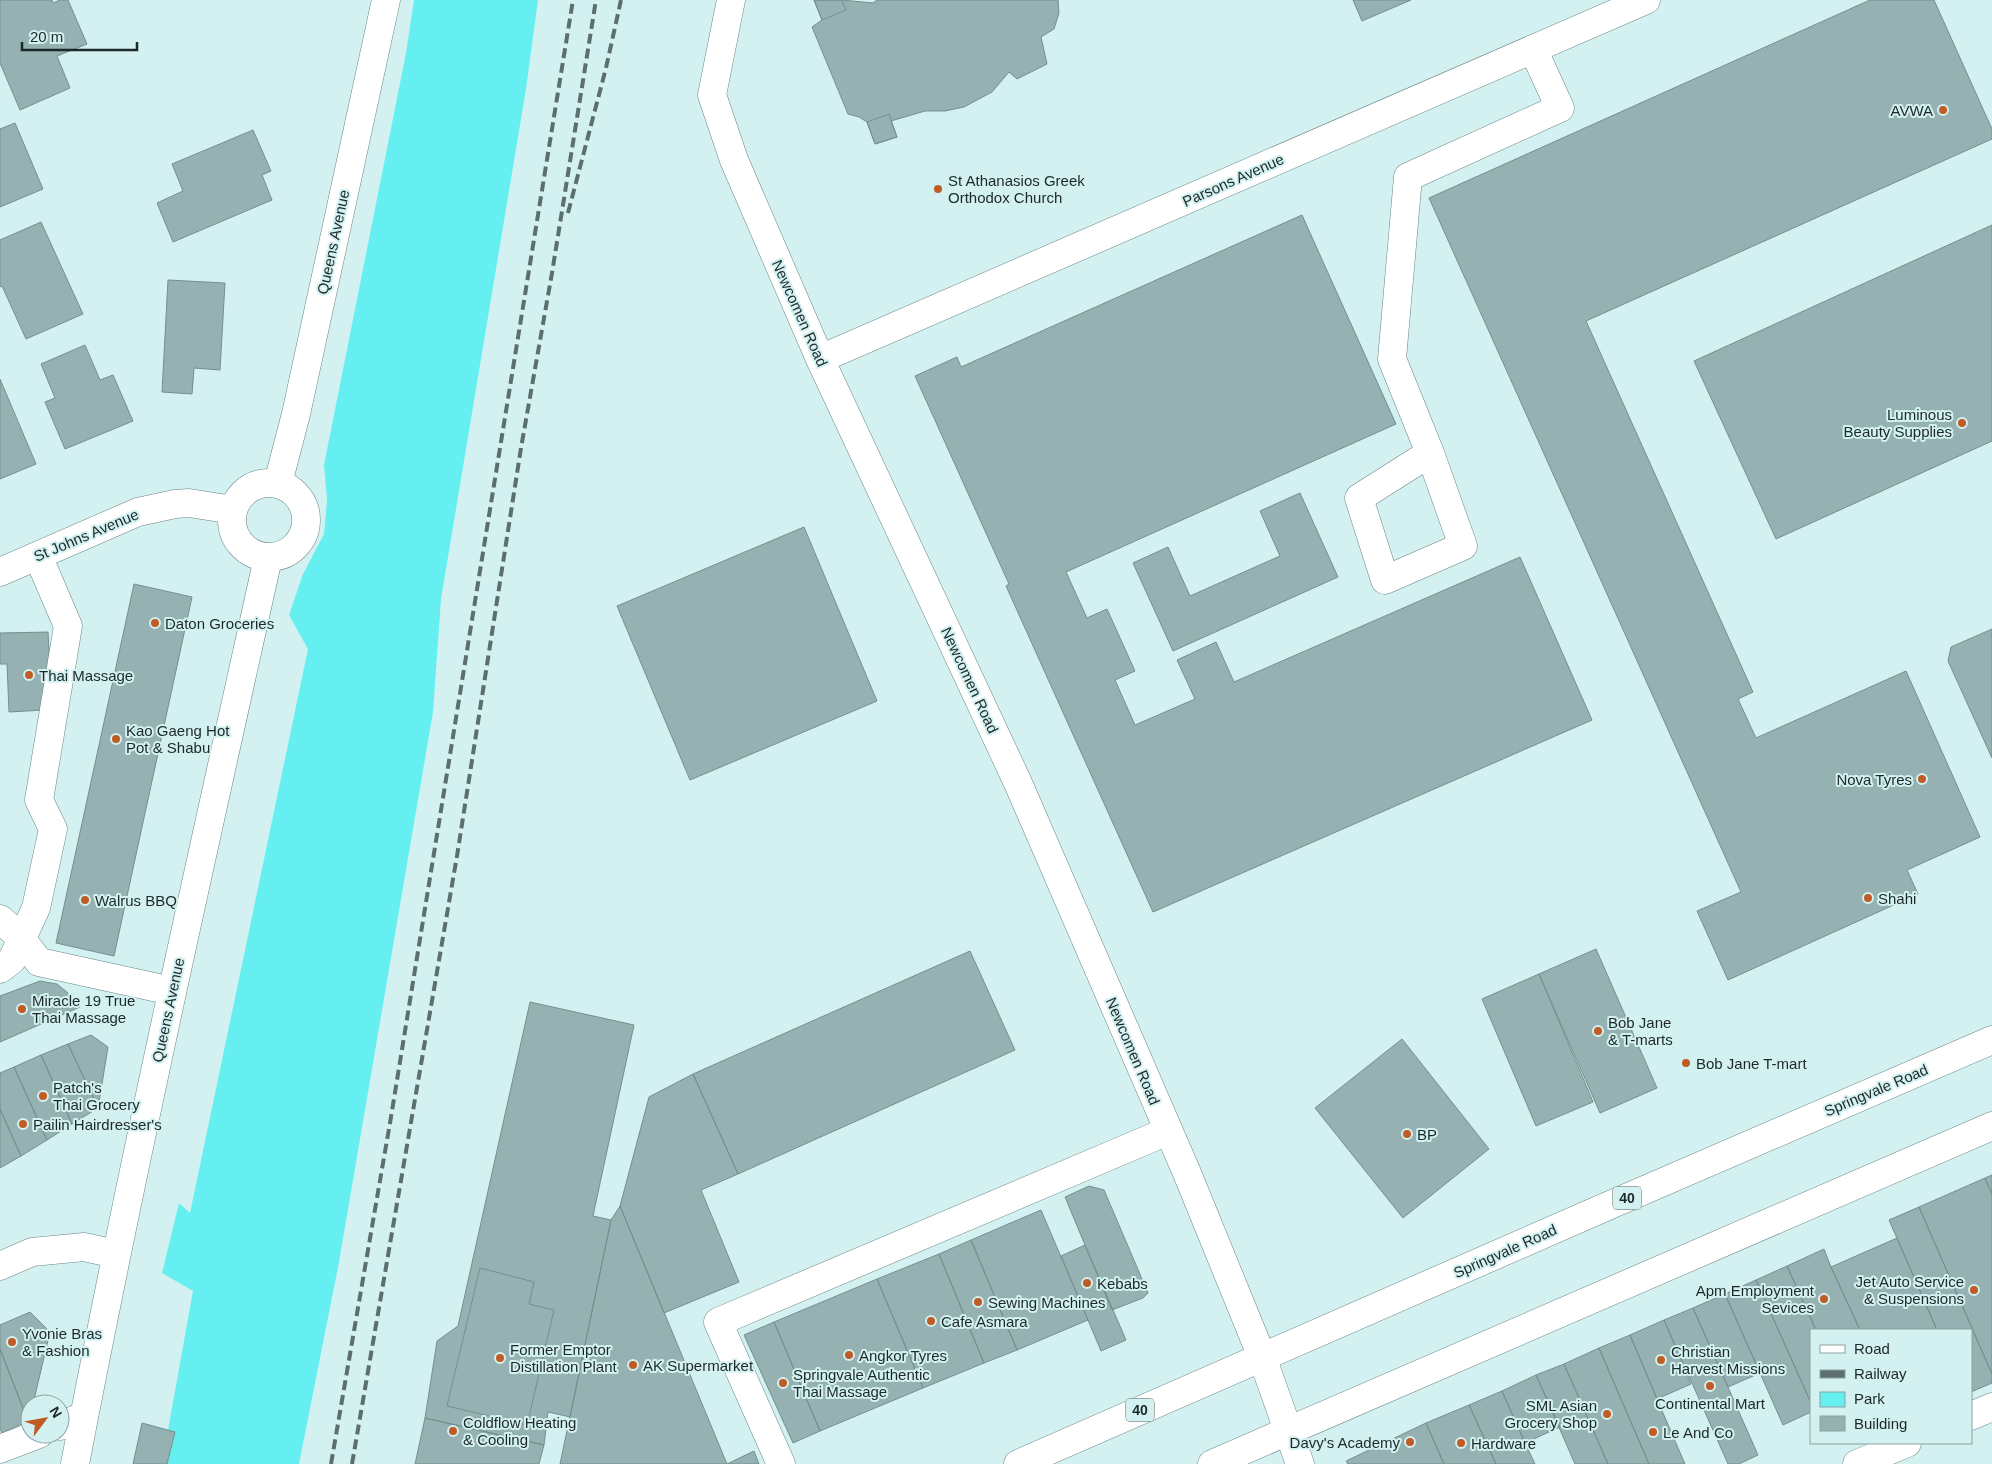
<svg xmlns="http://www.w3.org/2000/svg" width="1992" height="1464" viewBox="0 0 1992 1464" font-family="Helvetica,sans-serif">
<rect width="100%" height="100%" fill="#d4f1f1"/>
<path fill="#66eff1" d="M414,0H538L526,89L441,599L433,712L339,1262L299,1464H167L175,1432L168,1430L193,1291L162,1273L179,1203L190,1213L308,649L289,615L303,574L324,534L327,500L324,465L406,53Z"/>
<path fill="#95b1b1" stroke="#748f8f" d="M0,0H52L53,3L60,0H68L87,44L57,56L70,88L20,110L0,63Z
M814,0H842L873,3L877,0H1058L1059,13L1054,29L1041,37L1047,64L1017,79L1009,72L992,92L964,107L945,111H925L891,121L897,137L875,144L867,122L859,117L848,114L812,27L822,20Z
M814,0H842L846,10L822,20Z
M1353,0H1411L1362,21Z
M1870,0H1934L1992,129V139L1586,321L1753,692L1738,699L1756,738L1906,671L1980,837L1907,870L1918,894L1728,980L1697,911L1741,892L1429,198Z
M889,114L897,137L875,144L867,122Z
M15,123L43,189L0,207V129Z
M253,130L271,171L262,175L272,200L173,242L157,203L183,191L172,164Z
M1302,215L1396,424L1066,572L1087,618L1107,609L1135,671L1115,680L1135,725L1195,699L1177,660L1216,642L1234,682L1520,557L1592,720L1153,912L1006,586L1009,584L915,376L957,357L961,367Z
M41,222L83,314L26,339L2,286L0,287V240Z
M1992,225V441L1776,539L1694,361Z
M168,280L225,283L220,370L194,368L192,394L162,392Z
M85,345L100,380L113,375L133,421L65,449L45,402L55,398L41,364Z
M0,379L36,464L0,479Z
M1300,493L1338,577L1173,651L1133,563L1168,547L1190,596L1280,556L1260,511Z
M804,527L877,701L690,780L617,606Z
M134,584L192,597L114,956L56,943Z
M1992,629V758L1948,661L1951,647Z
M48,632L51,687H44L45,710L9,712L7,664H0V633Z
M1596,949L1657,1088L1600,1113L1539,974Z
M970,951L1015,1050L738,1174L693,1074Z
M1539,974L1593,1102L1536,1126L1482,999Z
M40,981L57,984L68,993L80,1007L0,1042V996Z
M530,1002L634,1025L593,1216L611,1220L570,1417L548,1412L544,1445L425,1418L437,1341L458,1326Z
M91,1035L108,1047L98,1108L68,1044Z
M1402,1039L1489,1149L1403,1218L1315,1108Z
M68,1044L98,1108L72,1124L41,1055Z
M41,1055L72,1124L47,1140L14,1067Z
M14,1067L47,1140L21,1156L0,1109V1073Z
M693,1074L738,1174L701,1190L739,1282L664,1313L620,1206L649,1097Z
M0,1109L21,1156L0,1168Z
M1992,1175V1194L1985,1178Z
M1985,1178L1992,1194V1374L1919,1207Z
M1089,1186L1104,1190L1148,1293L1143,1298L1112,1310L1065,1197Z
M620,1206L727,1464L754,1451L759,1464H560L611,1220Z
M1919,1207L1992,1374V1383L1971,1392V1330H1937L1889,1220Z
M1041,1210L1088,1320L1017,1350L971,1240Z
M1897,1238L1937,1330H1860L1831,1267Z
M971,1240L1017,1350L984,1363L939,1254Z
M1085,1245L1126,1340L1101,1351L1061,1256Z
M1824,1249L1831,1267L1860,1330H1816L1787,1266Z
M939,1254L984,1363L923,1388L877,1279Z
M1787,1266L1816,1330H1811V1403L1756,1280Z
M480,1268L534,1282L529,1304L554,1310L527,1425L447,1406Z
M877,1279L923,1388L820,1431L774,1322Z
M1756,1280L1811,1403V1412L1783,1425L1725,1294Z
M1725,1294L1760,1373L1728,1387L1693,1308Z
M1693,1308L1758,1455L1739,1464H1728L1664,1320Z
M30,1312L50,1332L33,1404H30L28,1421L0,1349V1325Z
M1664,1320L1691,1384L1657,1399L1630,1335Z
M774,1322L820,1431L793,1443L744,1335Z
M1630,1335L1657,1399L1685,1464H1649L1599,1348Z
M1599,1348L1649,1464H1608L1564,1364Z
M0,1349L28,1421L2,1433L0,1429Z
M1564,1364L1608,1464H1575L1536,1375Z
M1536,1375L1560,1427L1525,1443L1502,1391Z
M1502,1391L1525,1443L1535,1464H1496L1469,1405Z
M1469,1405L1496,1464H1444L1426,1423Z
M425,1418L544,1445L539,1464H415Z
M142,1423L175,1432L167,1464H133Z
M1426,1423L1444,1464H1348L1346,1461Z"/>
<g fill="none" stroke-linecap="round" stroke-linejoin="round">
<defs>
<path id="minor" d="M731,0L712,95L734,160L820,359L1018,783L1187,1173L1262,1357L1300,1464
M820,359L1646,0
M1430,453L1359,498L1385,580L1463,546L1430,453L1392,359L1408,177L1560,108L1533,49
M0,572L138,512L175,504L189,503L233,510
M0,919L21,938L39,962L172,991
M0,969L12,960L36,908L53,829L39,800L68,626L38,556
M0,1266L32,1252L84,1247L116,1254
M1971,1416L1992,1407
M60,1426L84,1416
M0,1449L39,1434
M781,1464L718,1322L1168,1131
M1857,1464L1907,1443"/>
<path id="major" d="M232 520a37 37 0 1 1 74 0a37 37 0 1 1-74 0Z
M278,483L296,414L386,0
M75,1464C133,1161 201,860 268,558"/>
<path id="highway" d="M1018,1464L1610,1205L1992,1040
M1212,1464L1992,1126"/>
</defs>
<use href="#minor" stroke="#6b8585" stroke-width="29"/>
<use href="#major" stroke="#6b8585" stroke-width="29"/>
<use href="#highway" stroke="#6b8585" stroke-width="29"/>
<use href="#minor" stroke="#fff" stroke-width="28"/>
<use href="#major" stroke="#fff" stroke-width="28"/>
<use href="#highway" stroke="#fff" stroke-width="28"/>
<path stroke="#5d6e6e" stroke-width="4" stroke-dasharray="10 5" stroke-linecap="butt" d="M568,213L606,68L621,0
M331,1464L391,1117L573,0
M352,1464L457,856L521,448L552,273L596,0"/>
</g>
<g fill="#bf5b24" stroke="#d4f1f1" stroke-width="2">
<circle cx="1943" cy="110" r="5"/>
<circle cx="938" cy="189" r="5"/>
<circle cx="1962" cy="423" r="5"/>
<circle cx="155" cy="623" r="5"/>
<circle cx="29" cy="675" r="5"/>
<circle cx="116" cy="739" r="5"/>
<circle cx="1922" cy="779" r="5"/>
<circle cx="1868" cy="898" r="5"/>
<circle cx="85" cy="900" r="5"/>
<circle cx="22" cy="1009" r="5"/>
<circle cx="1598" cy="1031" r="5"/>
<circle cx="1686" cy="1063" r="5"/>
<circle cx="43" cy="1096" r="5"/>
<circle cx="23" cy="1124" r="5"/>
<circle cx="1407" cy="1134" r="5"/>
<circle cx="1087" cy="1283" r="5"/>
<circle cx="1974" cy="1290" r="5"/>
<circle cx="1824" cy="1299" r="5"/>
<circle cx="978" cy="1302" r="5"/>
<circle cx="931" cy="1321" r="5"/>
<circle cx="12" cy="1342" r="5"/>
<circle cx="849" cy="1355" r="5"/>
<circle cx="500" cy="1358" r="5"/>
<circle cx="1661" cy="1360" r="5"/>
<circle cx="633" cy="1365" r="5"/>
<circle cx="783" cy="1383" r="5"/>
<circle cx="1710" cy="1386" r="5"/>
<circle cx="1607" cy="1414" r="5"/>
<circle cx="453" cy="1431" r="5"/>
<circle cx="1653" cy="1432" r="5"/>
<circle cx="1410" cy="1442" r="5"/>
<circle cx="1461" cy="1443" r="5"/>
</g>
<g text-anchor="middle" dominant-baseline="central" stroke-width="4" stroke-linejoin="round" paint-order="stroke">
<g fill="#d4f1f1" stroke="#546464" stroke-width="1">
<rect x="1613" y="1186.5" width="28" height="23" rx="4"/>
<rect x="1126" y="1398.5" width="28" height="23" rx="4"/>
</g>
<g font-size="14" font-weight="bold" fill="#1d2828">
<text x="1627" y="1198">40</text>
<text x="1140" y="1410">40</text>
</g>
<g font-size="15" fill="#1d2828" stroke="#d4f1f1" text-anchor="start">
<text x="1933" y="110" text-anchor="end">AVWA</text>
<text x="948" y="180">St Athanasios Greek<tspan x="948" dy="17">Orthodox Church</tspan></text>
<text x="1952" y="414" text-anchor="end">Luminous<tspan x="1952" dy="17">Beauty Supplies</tspan></text>
<text x="165" y="623">Daton Groceries</text>
<text x="39" y="675">Thai Massage</text>
<text x="126" y="730">Kao Gaeng Hot<tspan x="126" dy="17">Pot &amp; Shabu</tspan></text>
<text x="1912" y="779" text-anchor="end">Nova Tyres</text>
<text x="1878" y="898">Shahi</text>
<text x="95" y="900">Walrus BBQ</text>
<text x="32" y="1000">Miracle 19 True<tspan x="32" dy="17">Thai Massage</tspan></text>
<text x="1608" y="1022">Bob Jane<tspan x="1608" dy="17">&amp; T-marts</tspan></text>
<text x="1696" y="1063">Bob Jane T-mart</text>
<text x="53" y="1087">Patch's<tspan x="53" dy="17">Thai Grocery</tspan></text>
<text x="33" y="1124">Pailin Hairdresser's</text>
<text x="1417" y="1134">BP</text>
<text x="1964" y="1281" text-anchor="end">Jet Auto Service<tspan x="1964" dy="17">&amp; Suspensions</tspan></text>
<text x="1097" y="1283">Kebabs</text>
<text x="1814" y="1290" text-anchor="end">Apm Employment<tspan x="1814" dy="17">Sevices</tspan></text>
<text x="988" y="1302">Sewing Machines</text>
<text x="941" y="1321">Cafe Asmara</text>
<text x="22" y="1333">Yvonie Bras<tspan x="22" dy="17">&amp; Fashion</tspan></text>
<text x="510" y="1349">Former Emptor<tspan x="510" dy="17">Distillation Plant</tspan></text>
<text x="1671" y="1351">Christian<tspan x="1671" dy="17">Harvest Missions</tspan></text>
<text x="859" y="1355">Angkor Tyres</text>
<text x="643" y="1365">AK Supermarket</text>
<text x="793" y="1374">Springvale Authentic<tspan x="793" dy="17">Thai Massage</tspan></text>
<text x="1710" y="1403" text-anchor="middle">Continental Mart</text>
<text x="1597" y="1405" text-anchor="end">SML Asian<tspan x="1597" dy="17">Grocery Shop</tspan></text>
<text x="463" y="1422">Coldflow Heating<tspan x="463" dy="17">&amp; Cooling</tspan></text>
<text x="1663" y="1432">Le And Co</text>
<text x="1400" y="1442" text-anchor="end">Davy's Academy</text>
<text x="1471" y="1443">Hardware</text>
</g>
<g font-size="15" fill="#1d2828" stroke="#d4f1f1">
<text transform="translate(1233 180) rotate(-24)">Parsons Avenue</text>
<text transform="translate(333 242) rotate(-78)">Queens Avenue</text>
<text transform="translate(800 313) rotate(66)">Newcomen Road</text>
<text transform="translate(86 535) rotate(-23)">St Johns Avenue</text>
<text transform="translate(970 680) rotate(65)">Newcomen Road</text>
<text transform="translate(168 1010) rotate(-78)">Queens Avenue</text>
<text transform="translate(1133 1051) rotate(67)">Newcomen Road</text>
<text transform="translate(1876 1090) rotate(-23)">Springvale Road</text>
<text transform="translate(1505 1251) rotate(-24)">Springvale Road</text>
</g>
</g>
<rect x="1810" y="1329" width="162" height="115" fill="#d4f1f1" stroke="#8ba1a1"/>
<rect x="1820" y="1345" width="25" height="8" fill="#ffffff" stroke="#8ba1a1"/>
<text x="1854" y="1354" font-size="15" fill="#1d2828">Road</text>
<rect x="1820" y="1370" width="25" height="8" fill="#5d6e6e" stroke="#8ba1a1"/>
<text x="1854" y="1379" font-size="15" fill="#1d2828">Railway</text>
<rect x="1820" y="1392" width="25" height="15" fill="#66eff1" stroke="#8ba1a1"/>
<text x="1854" y="1404" font-size="15" fill="#1d2828">Park</text>
<rect x="1820" y="1416" width="25" height="15" fill="#95b1b1" stroke="#8ba1a1"/>
<text x="1854" y="1429" font-size="15" fill="#1d2828">Building</text>
<g transform="translate(45 1419) rotate(58)"><circle r="24" fill="#d4f1f1" stroke="#8ba1a1"/>
<path d="M0-4L9 19L0 12L-9 19Z" fill="#bf5b24"/>
<text y="-8" font-size="14" font-weight="bold" text-anchor="middle" fill="#1d2828">N</text>
</g>
<path d="M22 42v8h115v-8" fill="none" stroke="#1d2828" stroke-width="2.5"/>
<text x="30" y="42" font-size="15" fill="#1d2828" stroke="#d4f1f1" stroke-width="4" paint-order="stroke">20 m</text>
</svg>
